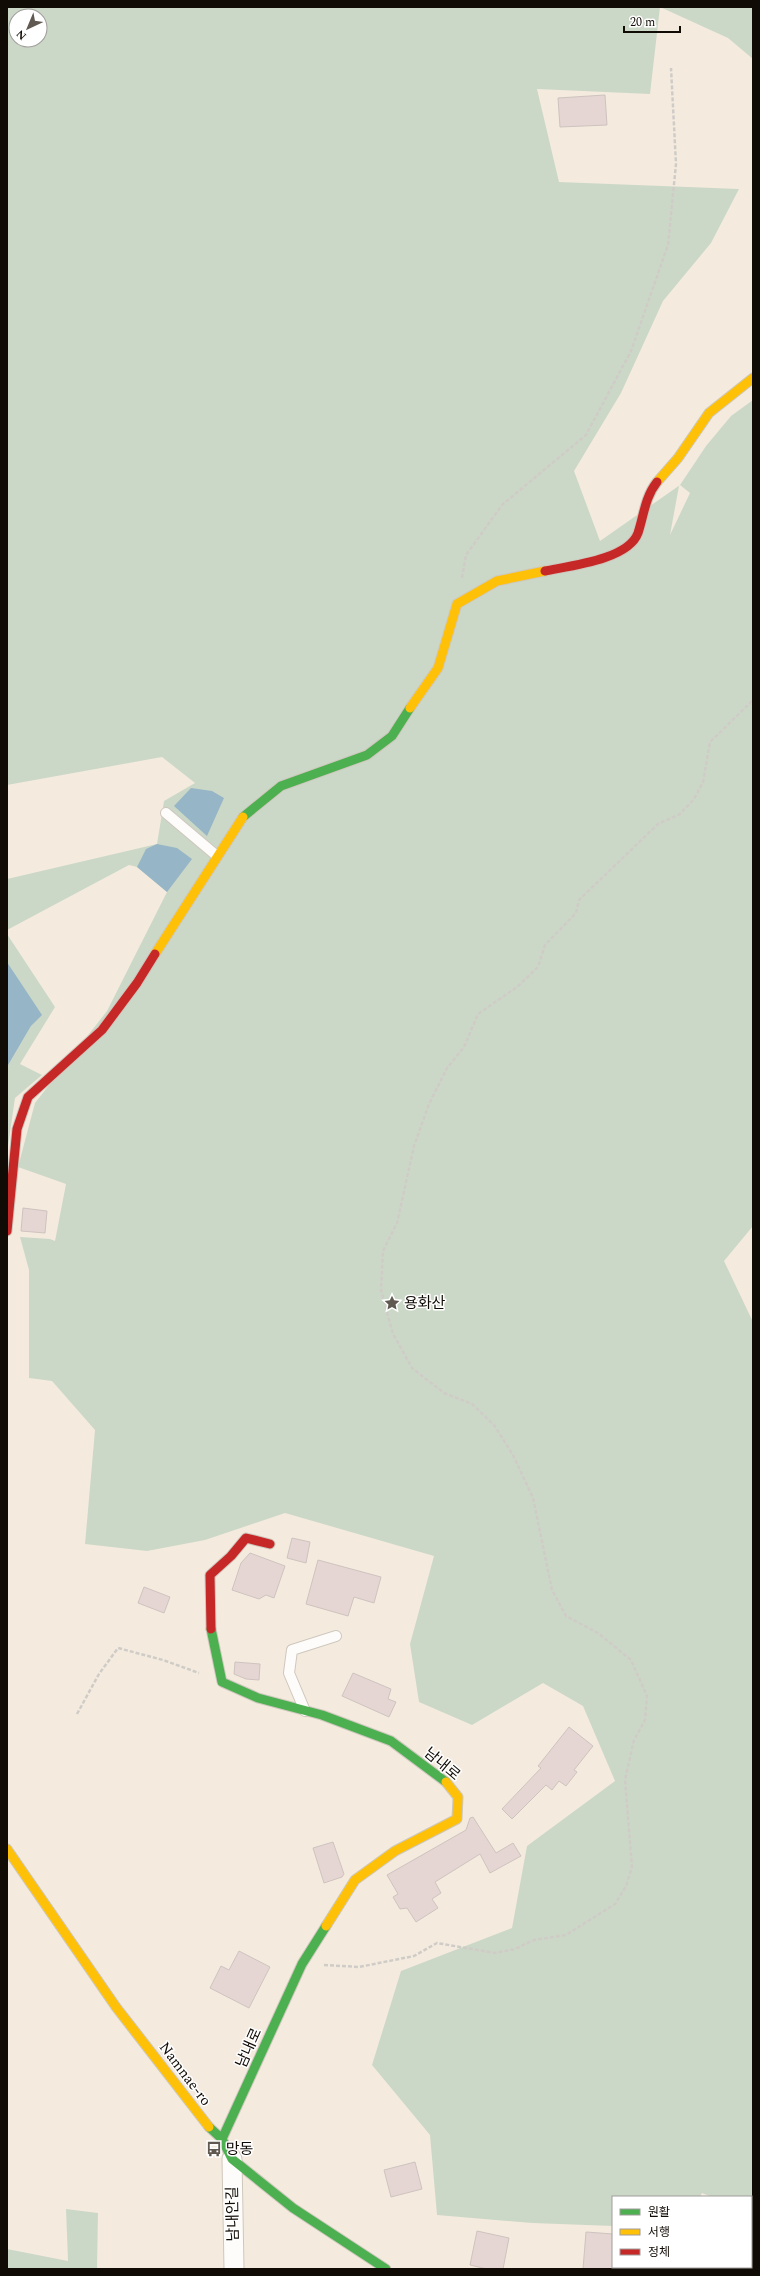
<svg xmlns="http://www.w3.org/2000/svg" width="760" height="2276" viewBox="0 0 760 2276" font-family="Spectral,'Noto Sans KR',serif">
<rect width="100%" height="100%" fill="#f4ebde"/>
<path fill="#ccd8c7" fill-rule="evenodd" d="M7,7H753V59L728,38L660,7L650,94L537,89L559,182L739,189L711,243L663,301L621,393L574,471L600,541L680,485L706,446L731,416L753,400V1226L724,1261L753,1322V2212L751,2211V2197H712L702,2193L700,2197H613V2226L532,2223L437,2215L430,2135L372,2065L401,1971L512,1928L527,1846L615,1781L583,1706L543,1683L472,1725L419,1702L410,1644L434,1556L285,1513L205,1540L147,1551L85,1544L95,1430L52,1381L29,1378V1270L20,1237L50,1239L55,1241L66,1184L18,1167L35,1103L107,1011L167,892L137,867L129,865L7,930V879L157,844L164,801L195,783L162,757L7,785ZM16,16H40V40H16ZM680,485L690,493L670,535L679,486Z
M7,934L55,1007L20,1064L42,1075L15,1098L7,1153V1067L31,1026L41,1015L7,962Z
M66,2209L98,2213L97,2269H7V2249L68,2261Z"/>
<path fill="#96b5c6" d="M191,788L212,791L224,798L207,836L174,806Z
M157,844L177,848L192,859L167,892L137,867L146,849Z
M7,962L42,1015L31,1026L7,1067Z"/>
<path fill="#e5d6d3" stroke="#cec3bf" d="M605,95L607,125L560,127L558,98Z
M23,1208L47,1211L45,1233L21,1231Z
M292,1538L310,1542L306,1563L287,1558Z
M250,1553L285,1566L274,1598L266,1595L259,1599L232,1590L241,1563Z
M318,1560L381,1577L374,1603L354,1597L348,1616L306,1604Z
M144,1587L170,1597L164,1613L138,1603Z
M235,1662L260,1664L259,1680L246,1679L234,1674Z
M353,1673L391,1689L388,1699L396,1702L389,1717L342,1696Z
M569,1727L593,1746L574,1770L577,1772L566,1786L559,1781L552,1790L546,1785L512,1819L502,1809L541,1768L538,1766Z
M473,1817L496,1853L513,1843L521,1856L490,1873L480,1854L435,1882L441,1893L432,1899L438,1908L416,1922L407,1908L400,1909L393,1897L398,1894L387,1875L466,1830L470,1818Z
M333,1842L344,1874L342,1877L324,1883L313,1848Z
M239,1951L270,1967L249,2008L210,1988L221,1966L229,1970Z
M415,2162L422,2189L391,2197L384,2170Z
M477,2231L509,2238L503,2269H487L470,2265Z
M586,2232L613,2234V2269H583Z"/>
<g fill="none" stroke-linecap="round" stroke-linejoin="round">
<defs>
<path id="lane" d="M166,813L217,856
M305,1711L289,1673L292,1650L336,1636"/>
<path id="street" d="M232,2159L234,2269"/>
<path id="fast" d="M243,817L281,786L367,755L392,736L410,708
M211,1629L222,1682L258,1698L322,1715L391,1741L446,1782
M209,2127L222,2139L232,2159L293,2208L386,2269
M222,2139L302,1964L326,1926"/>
<path id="slow" d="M657,482L678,458L709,413L753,378
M410,708L438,668L457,604L497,581L545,571
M155,954L243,817
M7,1849L116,2007L209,2127
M326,1926L355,1880L395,1851L457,1819L458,1797L446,1782"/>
<path id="jam" d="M545,571C569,566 628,560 638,533C644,515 645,497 657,482
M7,1231L17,1129L28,1097L102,1030L137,983L155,954
M211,1629L210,1575L231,1556L246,1538L270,1544"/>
</defs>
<use href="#lane" stroke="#cec7bd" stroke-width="12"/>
<use href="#street" stroke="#cec7bd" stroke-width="21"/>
<use href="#fast" stroke="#cec7bd" stroke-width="11"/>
<use href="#slow" stroke="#cec7bd" stroke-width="11"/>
<use href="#jam" stroke="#cec7bd" stroke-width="11"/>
<path stroke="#cfccc8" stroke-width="2.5" stroke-dasharray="4 2" stroke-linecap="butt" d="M462,578L466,555L502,505L586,435L631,351L668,245L676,164L671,68
M77,1714L99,1674L118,1648L163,1660L199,1673
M324,1965L359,1967L414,1956L437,1943L495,1953L515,1949L534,1940L566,1935L615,1904L626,1886L632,1867L625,1780L634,1740L645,1720L647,1696L631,1660L598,1633L566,1616L552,1590L533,1498L513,1455L494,1425L472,1404L444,1393L412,1368L393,1334L381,1290L383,1251L397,1223L414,1146L429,1104L447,1068L464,1047L478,1014L517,987L538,967L545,945L576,913L579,900L658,824L680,814L694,799L703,782L710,742L753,700"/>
<use href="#lane" stroke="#fdfcfa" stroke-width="10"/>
<use href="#street" stroke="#fdfcfa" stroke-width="19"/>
<use href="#fast" stroke="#4caf50" stroke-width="9"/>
<use href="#slow" stroke="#ffc107" stroke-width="9"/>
<use href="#jam" stroke="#c62828" stroke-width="9"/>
</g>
<defs>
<symbol id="sight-bare" viewBox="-9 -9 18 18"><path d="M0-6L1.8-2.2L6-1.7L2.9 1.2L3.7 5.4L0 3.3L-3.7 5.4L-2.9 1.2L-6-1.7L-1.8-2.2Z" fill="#605951" stroke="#fff" stroke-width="2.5" paint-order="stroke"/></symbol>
<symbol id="bus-bare" viewBox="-9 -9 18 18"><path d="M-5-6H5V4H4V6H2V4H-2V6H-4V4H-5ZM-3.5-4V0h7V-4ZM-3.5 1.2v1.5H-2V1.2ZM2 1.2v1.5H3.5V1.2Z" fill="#605951" stroke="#fff" stroke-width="2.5" paint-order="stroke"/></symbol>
</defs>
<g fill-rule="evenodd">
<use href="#sight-bare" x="381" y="1292" width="22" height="22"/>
<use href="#bus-bare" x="203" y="2138" width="22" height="22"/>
</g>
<g text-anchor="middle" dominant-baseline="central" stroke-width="3" stroke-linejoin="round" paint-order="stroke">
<g font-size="15" fill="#110b05" stroke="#fff" text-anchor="start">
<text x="404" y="1303">용화산</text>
<text x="226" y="2149">망동</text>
</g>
<g font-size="15" fill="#110b05" stroke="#fff">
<text transform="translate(442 1764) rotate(40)">남내로</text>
<text transform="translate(249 2048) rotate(-66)">남내로</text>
<text transform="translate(185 2074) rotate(53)">Namnae-ro</text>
<text transform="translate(233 2214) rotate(-91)">남내안길</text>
</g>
</g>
<rect width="760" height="2276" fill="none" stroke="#110b05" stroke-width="16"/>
<rect x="612" y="2196" width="140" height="72" fill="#ffffff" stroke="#a09d9b"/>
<rect x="620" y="2209" width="20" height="6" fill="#4caf50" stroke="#a09d9b"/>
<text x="648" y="2216" font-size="12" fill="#110b05">원활</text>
<rect x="620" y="2229" width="20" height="6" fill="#ffc107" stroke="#a09d9b"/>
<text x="648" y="2236" font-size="12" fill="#110b05">서행</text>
<rect x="620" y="2249" width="20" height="6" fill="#c62828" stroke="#a09d9b"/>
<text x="648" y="2256" font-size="12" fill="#110b05">정체</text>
<g transform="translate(28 28) rotate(224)"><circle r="19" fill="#ffffff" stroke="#a09d9b"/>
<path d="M0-3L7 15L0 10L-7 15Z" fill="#605951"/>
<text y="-6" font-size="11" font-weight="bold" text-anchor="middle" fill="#110b05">N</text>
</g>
<path d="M624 26v6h56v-6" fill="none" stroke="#110b05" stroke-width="2"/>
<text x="630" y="26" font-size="12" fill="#110b05" stroke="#ffffff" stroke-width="3" paint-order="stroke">20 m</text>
</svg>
